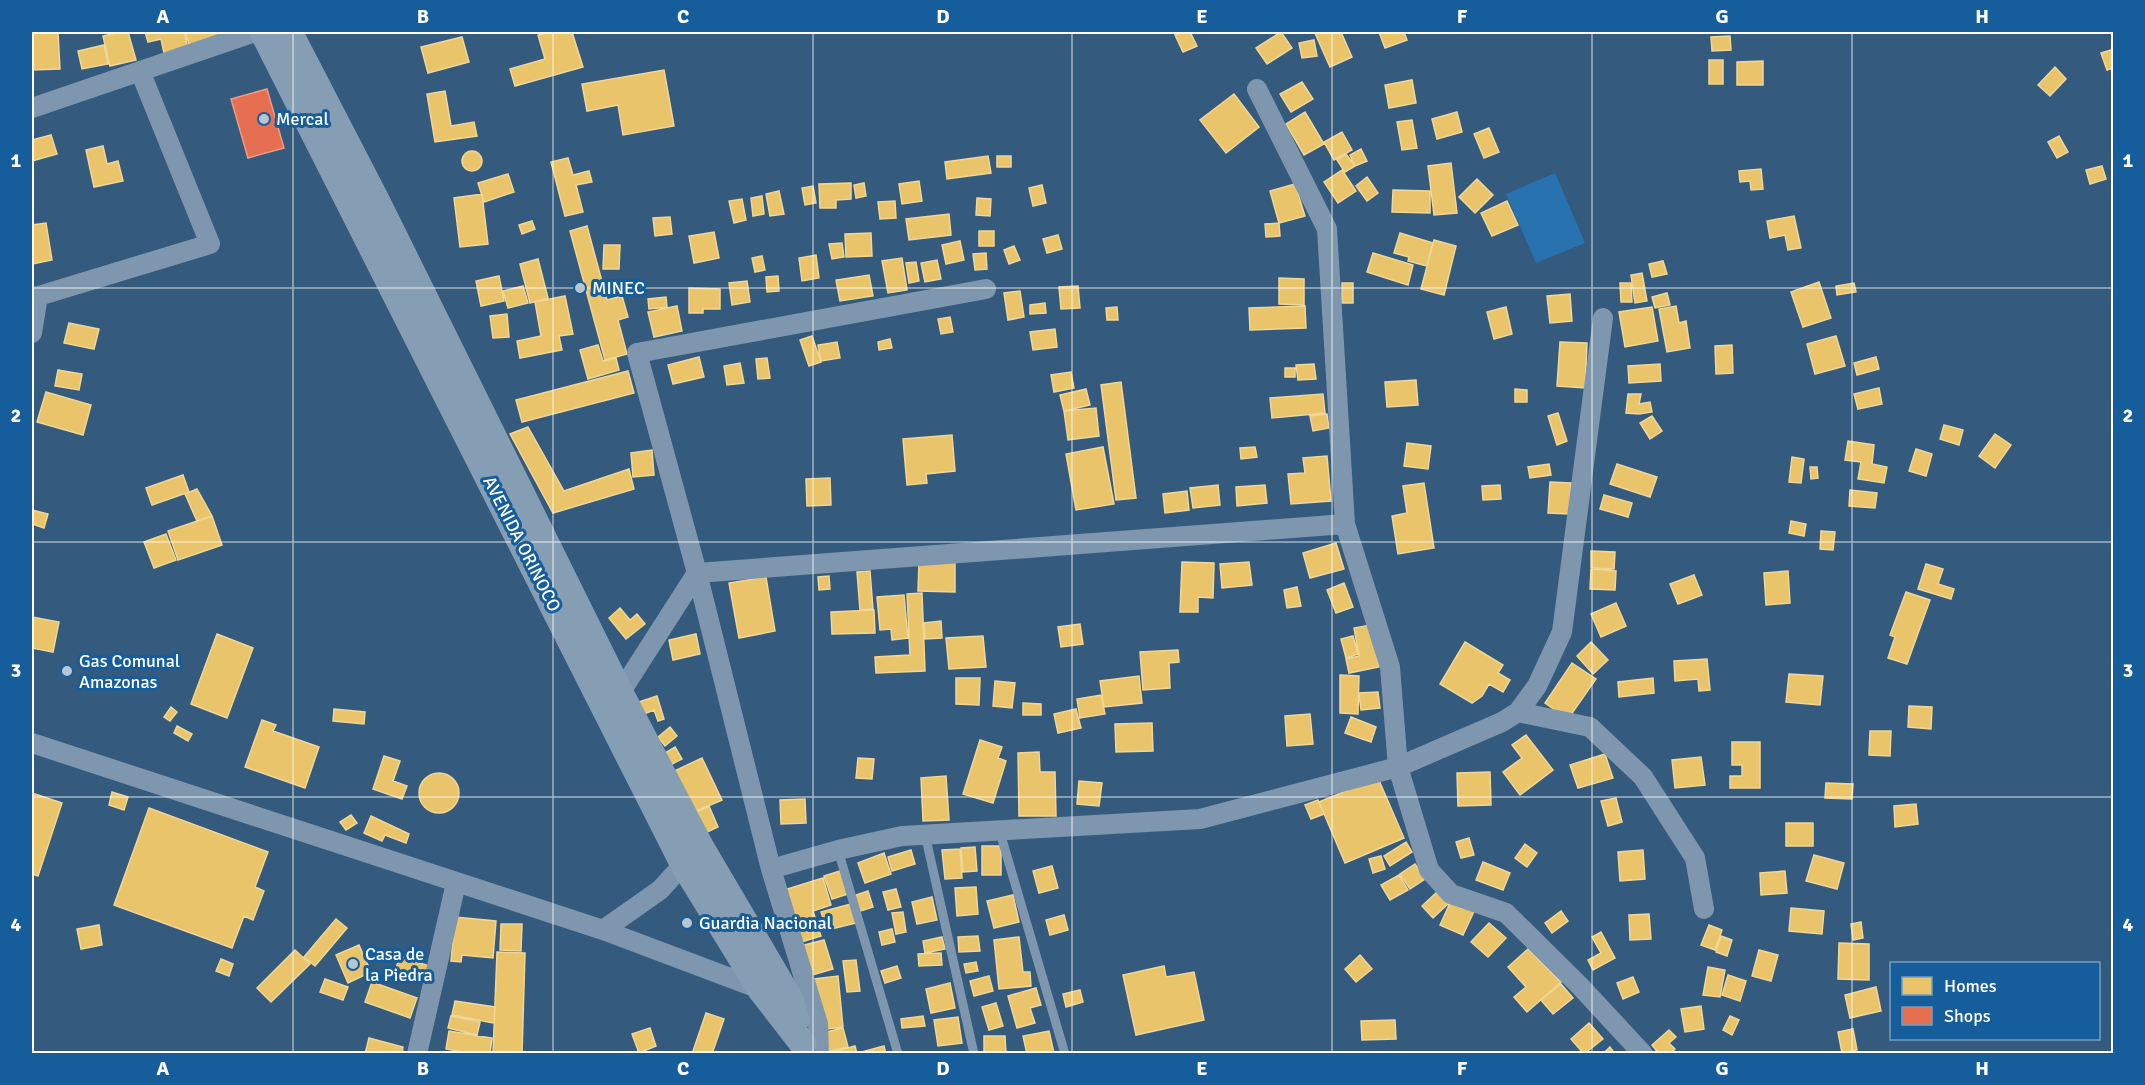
<svg xmlns="http://www.w3.org/2000/svg" width="2145" height="1085" viewBox="0 0 2145 1085" font-family="Signika,sans-serif">
<rect width="100%" height="100%" fill="#345b7d"/>
<path fill="#2872b0" d="M1555,173L1585,243L1536,263L1506,194Z"/>
<path fill="#e9c46a" stroke="#f0d697" stroke-width="1.5" d="M32,32H58L60,69L32,70Z
M121,32H128L136,60L110,66L103,36Z
M145,32H184L188,48L164,53L161,39L148,42Z
M185,32H233L190,47Z
M551,32H572L583,67L515,86L510,69L545,59L538,35Z
M1183,32H1190L1197,46L1183,52L1175,35Z
M1281,32L1292,48L1267,64L1256,48Z
M1317,32H1341L1352,57L1330,67L1315,33Z
M1379,32H1404L1407,40L1385,48Z
M1730,36L1731,50L1712,51L1711,37Z
M462,37L469,62L428,73L421,47Z
M1314,40L1317,56L1302,58L1299,43Z
M104,45L108,64L82,69L78,51Z
M2114,49V68L2107,70L2101,53Z
M1709,60H1723V84H1709Z
M1763,61V85H1737V62Z
M2055,67L2066,79L2050,96L2038,85Z
M664,70L674,126L623,135L618,105L587,111L582,84Z
M1412,80L1416,103L1389,108L1385,85Z
M1302,82L1313,99L1291,112L1280,94Z
M445,91L451,126L474,122L477,136L435,142L427,94Z
M1234,94L1259,127L1226,153L1200,120Z
M1305,112L1324,144L1304,155L1286,124Z
M1457,112L1462,132L1437,139L1432,119Z
M1412,120L1417,148L1402,150L1397,122Z
M1489,128L1499,152L1484,158L1474,134Z
M1342,132L1352,150L1334,160L1324,142Z
M51,135L57,154L32,161V140Z
M2059,136L2068,152L2057,158L2048,142Z
M103,146L107,164L118,161L123,181L94,187L86,150Z
M1361,149L1367,161L1355,166L1350,155Z
M462 161a10 10 0 1 1 20 0a10 10 0 1 1-20 0Z
M1346,154L1355,166L1345,172L1337,160Z
M988,156L991,173L947,179L945,162Z
M997,156H1011V167H997Z
M568,158L573,175L589,171L592,182L576,185L583,212L565,216L551,162Z
M1451,163L1457,213L1434,215L1428,166Z
M2102,166L2106,179L2090,184L2086,170Z
M1761,169L1763,189L1751,190L1750,181L1740,182L1739,171Z
M1342,170L1356,191L1338,203L1324,182Z
M508,174L514,192L484,202L478,183Z
M1367,177L1378,193L1367,201L1356,186Z
M1477,179L1493,195L1475,213L1459,197Z
M919,181L922,201L902,204L899,184Z
M851,183V199L836,200V208H820L819,184Z
M864,183L866,196L856,198L854,185Z
M1295,184L1305,216L1279,223L1270,191Z
M1042,185L1046,203L1033,206L1029,188Z
M813,186L816,203L805,205L802,188Z
M1393,190L1430,191V213L1392,212Z
M779,191L784,214L770,216L766,194Z
M482,194L488,244L460,247L454,198Z
M762,196L764,214L753,216L751,198Z
M977,198L991,199L990,216L976,215Z
M742,199L746,220L734,223L729,201Z
M895,201L896,218L880,219L878,202Z
M1507,201L1518,225L1492,236L1481,213Z
M949,214L951,235L909,240L906,219Z
M1794,216L1801,248L1788,250L1785,235L1770,238L1767,221Z
M670,217L672,234L655,236L653,218Z
M532,221L535,229L522,234L519,225Z
M46,223L52,260L32,264V225Z
M1279,223L1280,236L1266,237L1265,224Z
M587,226L607,300L622,296L628,317L618,320L627,354L605,360L570,231Z
M979,231H994V246H979Z
M714,232L719,258L694,263L689,236Z
M871,233L872,256L846,257L845,234Z
M1400,233L1433,243L1427,266L1408,261L1409,257L1394,253Z
M1058,235L1062,249L1047,253L1043,239Z
M1434,240L1456,246L1444,295L1421,289Z
M960,241L964,260L946,264L942,245Z
M842,243L844,257L832,259L829,244Z
M604,245H620L619,269H603Z
M1014,246L1020,260L1009,264L1004,250Z
M986,253L987,269L975,270L973,254Z
M1373,253L1413,265L1408,285L1367,272Z
M816,255L819,278L802,281L799,258Z
M762,256L765,270L755,272L752,258Z
M902,258L907,290L888,293L882,261Z
M538,259L548,298L530,303L520,264Z
M937,260L941,279L925,282L921,263Z
M1663,261L1667,274L1652,277L1649,264Z
M916,262L919,281L909,283L906,263Z
M1642,273L1647,301L1635,303L1631,275Z
M869,275L873,296L840,301L836,280Z
M499,276L504,301L481,306L476,281Z
M778,276L779,291L767,292L766,277Z
M1279,278L1304,279V305L1279,304Z
M747,281L750,302L732,305L729,283Z
M1819,282L1831,318L1803,327L1791,292Z
M1342,283H1353V303H1342Z
M1620,283H1631L1632,302H1621Z
M1854,283L1856,292L1837,295L1836,286Z
M523,286L528,303L508,308L503,291Z
M1078,286L1080,308L1061,309L1059,287Z
M689,288L720,289V309H703V313H689Z
M1020,291L1024,317L1008,320L1004,293Z
M1667,293L1670,305L1655,308L1652,297Z
M1570,294L1572,321L1550,323L1547,296Z
M565,296L573,334L559,336L562,350L520,358L517,341L541,336L535,302Z
M666,297L667,307L649,309L648,299Z
M1045,303L1046,313L1030,314V305Z
M677,306L682,331L654,337L648,312Z
M1305,306L1306,328L1250,330L1249,308Z
M1676,306L1679,323L1686,321L1690,348L1667,352L1659,309Z
M1117,307L1118,320H1107L1106,308Z
M1506,307L1512,334L1494,339L1487,312Z
M1652,307L1658,341L1625,347L1619,312Z
M507,314L509,337L493,338L490,316Z
M950,317L953,332L941,334L938,319Z
M69,323L99,329L94,349L64,343Z
M1055,329L1057,347L1033,350L1030,332Z
M812,336L821,362L809,366L800,340Z
M1836,336L1845,366L1815,374L1807,344Z
M890,339L892,348L879,350L878,342Z
M837,342L840,358L821,361L818,345Z
M1560,342L1587,343L1585,388L1557,386Z
M598,345L603,361L616,358L619,370L588,379L580,350Z
M1732,345L1733,373L1716,374L1715,346Z
M699,357L704,377L673,384L668,365Z
M1876,357L1879,369L1857,375L1854,363Z
M767,358L770,378L758,379L756,359Z
M740,363L744,383L727,385L724,366Z
M1314,364L1316,379L1298,380L1296,365Z
M1660,364L1661,381L1629,383L1628,366Z
M1285,368H1295V377H1285Z
M58,370L82,374L79,390L55,386Z
M628,371L634,393L522,422L516,400Z
M1071,372L1074,388L1054,392L1051,375Z
M1416,380L1418,405L1387,407L1385,382Z
M1121,382L1136,498L1116,500L1101,385Z
M1879,388L1882,404L1858,409L1854,394Z
M1086,389L1090,405L1064,411L1060,395Z
M1515,389L1527,390V402H1515Z
M46,392L91,405L83,435L37,422Z
M1323,394L1325,413L1272,418L1270,398Z
M1628,394H1641L1639,404L1650,402L1652,412L1639,414L1626,413Z
M1096,408L1099,436L1068,440L1064,411Z
M1558,413L1567,441L1557,445L1548,416Z
M1327,414L1329,428L1313,431L1310,416Z
M1652,416L1662,431L1650,439L1640,423Z
M1944,425L1963,430L1959,445L1940,439Z
M528,427L564,491L629,469L634,489L553,513L510,434Z
M1995,434L2011,445L1995,468L1979,456Z
M952,435L955,471L926,474L927,483L907,485L903,439Z
M1848,441L1874,445L1872,464L1887,467L1884,483L1858,479L1861,462L1845,460Z
M1407,443L1431,446L1428,469L1404,466Z
M1103,447L1114,504L1076,510L1066,454Z
M1255,447L1257,457L1241,459L1240,448Z
M1916,449L1932,454L1926,476L1909,471Z
M652,450L654,475L633,477L631,453Z
M1327,456L1331,501L1291,504L1288,474L1305,473L1303,458Z
M1792,457L1804,459L1801,483L1789,482Z
M1549,464L1551,475L1530,478L1528,467Z
M1617,464L1657,477L1650,497L1610,484Z
M1810,467H1817L1818,478L1811,479Z
M183,475L189,492L152,505L146,488Z
M830,478L831,505L807,506L806,479Z
M1550,482L1571,483L1569,514L1548,513Z
M1424,483L1434,548L1398,554L1392,516L1407,513L1403,486Z
M1218,485L1220,505L1193,508L1190,488Z
M1265,485L1267,503L1237,506L1236,487Z
M1500,485L1501,499L1483,500L1482,486Z
M197,489L212,516L197,521L185,494Z
M1850,490L1877,493L1875,508L1849,506Z
M1187,491L1189,510L1165,513L1163,494Z
M1604,495L1632,503L1628,517L1600,509Z
M32,510L48,514L44,528L32,524Z
M212,516L222,545L178,560L168,531Z
M1791,521L1806,524L1804,536L1789,533Z
M1821,531L1835,532L1833,550L1820,549Z
M166,534L176,560L154,568L144,542Z
M1336,543L1344,569L1310,578L1303,553Z
M1591,551L1615,552L1614,569L1591,568Z
M919,562H955V592L918,591Z
M1182,562L1214,563L1213,598L1198,597V612H1180Z
M1249,562L1252,585L1222,588L1220,564Z
M1926,564L1943,569L1938,584L1954,589L1951,599L1918,589Z
M1591,569L1616,571L1615,590L1590,589Z
M870,571L873,609L860,610L857,572Z
M1788,571L1790,603L1766,605L1764,573Z
M1694,575L1702,595L1678,604L1670,584Z
M829,576L830,589L819,590L818,577Z
M766,577L775,631L739,638L729,583Z
M1344,583L1353,607L1336,613L1327,590Z
M1297,587L1301,606L1287,608L1284,590Z
M1906,592L1930,600L1907,664L1888,658L1895,637L1890,635Z
M922,593L925,671L876,673L875,657L910,655L907,594Z
M904,595L908,638L892,640L891,629L880,630L877,597Z
M1616,603L1626,626L1601,637L1591,614Z
M620,608L630,620L637,614L645,624L626,639L609,618Z
M874,610L875,633L832,634L831,612Z
M32,617L59,622L53,652L32,648Z
M941,621L942,638L925,639L924,623Z
M1080,624L1083,644L1061,647L1058,627Z
M1370,625L1379,667L1349,673L1346,659L1359,656L1354,628Z
M217,634L253,648L227,718L191,704Z
M696,634L700,654L673,660L669,640Z
M983,636L986,667L949,669L946,638Z
M1353,636L1358,654L1346,658L1341,639Z
M1465,642L1503,665L1498,673L1510,680L1503,692L1489,684L1482,696L1472,703L1440,684Z
M1591,642L1608,660L1593,674L1577,656Z
M1178,650L1179,662L1169,663L1170,688L1143,690L1140,652Z
M1707,659L1710,690L1699,691L1698,679L1675,681L1674,661Z
M1572,663L1596,679L1568,719L1545,703Z
M1789,674L1823,676L1820,705L1786,702Z
M1340,675L1359,676L1358,714L1340,713Z
M1139,676L1142,703L1104,707L1100,681Z
M956,678H980L979,705L956,704Z
M1653,678L1654,693L1619,697L1618,682Z
M995,681L1015,683L1012,708L993,706Z
M1378,692L1380,708L1361,710L1359,693Z
M1101,695L1105,714L1080,718L1077,699Z
M657,696L664,719L658,721L654,710L644,714L639,702Z
M1023,703L1041,704V715H1023Z
M1909,706L1932,707L1931,729L1908,727Z
M171,707L177,712L170,721L164,717Z
M334,709L365,712L364,724L333,721Z
M1076,709L1081,728L1058,733L1054,714Z
M1310,714L1313,744L1287,746L1285,716Z
M1351,717L1376,727L1371,742L1345,733Z
M262,720L276,725L273,731L319,747L305,788L245,767Z
M1152,723L1153,751L1116,752L1115,724Z
M177,726L192,734L188,741L174,733Z
M670,727L677,736L665,746L658,737Z
M1870,731H1891L1890,756L1869,755Z
M1526,735L1553,770L1520,795L1503,772L1522,758L1512,745Z
M980,740L1002,747L998,758L1006,761L993,803L963,794Z
M1732,742H1760V788H1730V776H1742V765H1732Z
M675,747L682,759L670,765L665,753Z
M1039,752L1040,772H1055L1056,816H1019L1018,753Z
M1605,754L1613,778L1578,788L1570,765Z
M384,756L400,761L393,781L407,786L402,799L373,789Z
M1701,757L1705,785L1675,788L1672,760Z
M702,758L722,800L689,814L670,773Z
M858,758L874,759L872,779L856,778Z
M1490,772L1491,805L1458,806L1457,773Z
M419 793a20 20 0 1 1 40 0a20 20 0 1 1-40 0Z
M946,776L949,820L923,821L921,778Z
M1378,778L1404,838L1345,863L1319,802Z
M1079,781L1102,783L1099,806L1077,804Z
M1826,783L1853,784L1852,799L1825,798Z
M112,792L128,797L124,810L109,805Z
M32,793L62,803L38,876L32,874Z
M1616,798L1622,822L1608,826L1601,801Z
M805,799L806,823L781,824L780,800Z
M1318,800L1324,814L1311,819L1305,805Z
M1916,804L1918,824L1895,827L1894,806Z
M709,806L718,827L701,835L692,814Z
M149,808L268,852L255,887L264,891L253,920L244,916L232,948L114,905Z
M351,815L357,823L346,830L340,822Z
M371,816L409,834L406,843L385,835L382,841L364,833Z
M1786,823H1813V846H1786Z
M1469,838L1474,855L1461,858L1456,842Z
M1406,842L1412,852L1390,866L1384,856Z
M1525,844L1537,853L1527,867L1515,858Z
M982,846H1001V875H982Z
M975,847L977,871L963,872L961,848Z
M960,849L962,878L945,879L942,850Z
M911,850L915,864L892,871L888,857Z
M1643,850L1645,879L1620,881L1618,852Z
M884,853L891,874L865,883L858,863Z
M1814,855L1844,863L1837,889L1806,881Z
M1381,856L1385,869L1373,873L1369,859Z
M1483,862L1510,873L1503,890L1476,880Z
M1415,864L1425,879L1410,889L1400,874Z
M1052,866L1058,888L1039,893L1033,871Z
M840,871L848,894L832,899L824,876Z
M1785,871L1787,893L1761,895L1760,873Z
M1399,875L1408,890L1390,900L1381,885Z
M823,878L831,905L813,911L821,936L798,943L781,891Z
M976,887L978,914L957,916L955,888Z
M896,889L901,907L888,910L883,892Z
M868,891L873,907L857,912L853,896Z
M1438,891L1449,903L1433,918L1422,906Z
M1013,895L1019,922L994,928L987,901Z
M932,897L937,920L917,924L912,902Z
M1467,902L1476,907L1463,935L1440,925L1450,903L1464,909Z
M851,904L856,923L827,930L821,912Z
M1791,908L1824,911L1822,934L1789,931Z
M1561,911L1568,921L1552,933L1545,923Z
M903,912L906,932L896,934L892,913Z
M1649,914L1651,939L1630,940L1629,915Z
M1064,915L1068,930L1050,935L1046,920Z
M455,917L496,921L493,958L462,955L461,962L451,961Z
M336,919L347,928L315,966L304,957Z
M1861,922L1863,938L1853,940L1851,924Z
M1489,923L1506,938L1488,957L1471,942Z
M501,924H522L521,951L500,950Z
M99,925L102,945L81,949L77,929Z
M1709,925L1722,930L1715,950L1701,945Z
M892,929L895,942L882,945L879,932Z
M1601,932L1615,958L1593,970L1588,960L1601,953L1592,937Z
M978,936L980,951L959,952L958,937Z
M1721,936L1732,940L1727,956L1716,952Z
M942,937L945,949L925,953L923,941Z
M1019,937L1023,972H1030L1031,986L999,989L994,940Z
M824,940L833,969L812,975L804,945Z
M1839,943L1869,944V980L1838,979Z
M359,945L371,972L348,983L336,955Z
M1528,949L1561,982L1527,1012L1514,997L1526,987L1508,967Z
M295,950L310,964L271,1002L257,988Z
M1759,950L1778,955L1771,981L1752,976Z
M497,952L525,953L522,1054H493Z
M941,953L942,965L919,966L918,954Z
M1360,955L1372,969L1356,982L1345,969Z
M400,956L429,966L423,981L395,971Z
M221,959L233,964L229,976L216,971Z
M856,960L860,991L847,992L843,961Z
M976,962L978,971L966,973L964,964Z
M897,966L901,978L885,983L881,971Z
M1164,966L1166,977L1194,972L1204,1020L1136,1035L1123,975Z
M1708,967L1725,970L1720,997L1703,995Z
M1728,975L1746,981L1740,1001L1722,995Z
M838,976L843,1027L819,1030L814,979Z
M989,976L993,991L974,996L970,981Z
M1633,977L1639,992L1623,999L1617,983Z
M325,979L348,987L343,1000L320,992Z
M372,982L417,998L410,1018L365,1002Z
M950,983L955,1008L931,1013L926,989Z
M1561,984L1573,998L1553,1014L1541,1000Z
M1876,987L1881,1011L1850,1018L1845,995Z
M1036,988L1041,1005L1030,1008L1035,1023L1017,1028L1008,996Z
M1080,990L1083,1002L1066,1007L1063,994Z
M455,1001L495,1007L494,1023L452,1015Z
M996,1003L1003,1026L989,1030L982,1007Z
M1701,1006L1704,1029L1685,1032L1681,1009Z
M706,1013L724,1019L712,1054H692Z
M451,1016L480,1022L477,1035L448,1028Z
M923,1016L925,1026L902,1028L901,1019Z
M1730,1016L1739,1020L1732,1035L1723,1030Z
M958,1017L962,1043L938,1046L934,1020Z
M1395,1020L1396,1039L1362,1040L1361,1021Z
M1589,1023L1603,1039L1584,1054L1571,1039Z
M650,1028L656,1046L639,1053L632,1034Z
M843,1028L848,1047L827,1052L822,1033Z
M1853,1029L1857,1050L1842,1053L1838,1032Z
M1669,1030L1676,1037L1669,1043L1675,1049L1670,1054H1659L1652,1045Z
M449,1031L492,1038L490,1054H473L446,1049Z
M1049,1031L1054,1053L1027,1054L1023,1036Z
M984,1036H1005L1006,1054H984Z
M369,1038L403,1047L402,1054H365Z
M855,1046L857,1054H826Z
M884,1046L886,1054L858,1053Z
M1610,1047L1615,1054H1603Z"/>
<path fill="#e76f51" stroke="#ee9a85" stroke-width="1.5" d="M267,89L284,148L248,158L231,99Z"/>
<g fill="none" stroke-linecap="round" stroke-linejoin="round">
<path stroke="#7f97ae" stroke-width="9" d="M999,829L1065,1054
M925,834L974,1054
M838,850L898,1054"/>
<path stroke="#7f97ae" stroke-width="20" d="M1257,89L1327,229L1345,524L1390,667L1398,767L1429,870L1451,894L1506,913L1580,986L1643,1054
M32,108L255,32
M32,298L210,244L140,71
M32,333L38,296
M620,693L697,573L1345,524
M1518,712L1590,727L1643,777L1695,858L1704,909
M32,743L603,930L765,991
M771,869L838,850L902,836L1200,819L1398,767L1502,722L1518,712L1537,686L1562,632L1603,318
M603,930L660,890L692,855
M417,1054L456,883
M819,1054L818,1024L771,869L697,573L637,353L986,289"/>
<path stroke="#869eb3" stroke-width="27" d="M263,32L684,865L761,990L803,1044
M289,32L377,202L620,693L700,846L791,1001L796,1020"/>
</g>
<path fill="none" stroke="#fff" stroke-width="1.5" stroke-opacity="0.55" d="M293,32V1054M553,32V1054M813,32V1054M1072,32V1054M1332,32V1054M1592,32V1054M1852,32V1054M32,288H2114M32,542H2114M32,797H2114"/>
<g fill="#b8c6d2" stroke="#165d9b" stroke-width="2">
<circle cx="264" cy="119" r="6"/>
<circle cx="580" cy="288" r="6"/>
<circle cx="67" cy="671" r="6"/>
<circle cx="687" cy="923" r="6"/>
<circle cx="353" cy="964" r="6"/>
</g>
<g text-anchor="middle" dominant-baseline="central" stroke-width="6" stroke-linejoin="round" paint-order="stroke">
<g font-size="18" fill="#fff" stroke="#165d9b" text-anchor="start">
<text x="276" y="119">Mercal</text>
<text x="592" y="288">MINEC</text>
<text x="79" y="661">Gas Comunal<tspan x="79" dy="21">Amazonas</tspan></text>
<text x="699" y="923">Guardia Nacional</text>
<text x="365" y="954">Casa de<tspan x="365" dy="21">la Piedra</tspan></text>
</g>
<g font-size="18" fill="#fff" stroke="#165d9b">
<text transform="translate(522 544) rotate(63)">AVENIDA ORINOCO</text>
</g>
</g>
<rect width="2145" height="1085" fill="none" stroke="#165d9b" stroke-width="66"/>
<rect x="1890" y="962" width="210" height="78" fill="#165d9b" stroke="#739ec3" stroke-width="1.5"/>
<rect x="1902" y="977" width="30" height="18" fill="#e9c46a" stroke="#739ec3" stroke-width="1.5"/>
<text x="1944" y="992" font-size="18" fill="#ffffff">Homes</text>
<rect x="1902" y="1007" width="30" height="18" fill="#e76f51" stroke="#739ec3" stroke-width="1.5"/>
<text x="1944" y="1022" font-size="18" fill="#ffffff">Shops</text>
<rect x="33" y="33" width="2079" height="1019" fill="none" stroke="#fff" stroke-width="2"/>
<g font-size="20" text-anchor="middle" font-weight="bold" fill="#fff">
<text x="163" y="23">A</text>
<text x="423" y="23">B</text>
<text x="683" y="23">C</text>
<text x="943" y="23">D</text>
<text x="1202" y="23">E</text>
<text x="1462" y="23">F</text>
<text x="1722" y="23">G</text>
<text x="1982" y="23">H</text>
<text x="16" y="167">1</text>
<text x="2128" y="167">1</text>
<text x="16" y="422">2</text>
<text x="2128" y="422">2</text>
<text x="16" y="677">3</text>
<text x="2128" y="677">3</text>
<text x="16" y="931">4</text>
<text x="2128" y="931">4</text>
<text x="163" y="1075">A</text>
<text x="423" y="1075">B</text>
<text x="683" y="1075">C</text>
<text x="943" y="1075">D</text>
<text x="1202" y="1075">E</text>
<text x="1462" y="1075">F</text>
<text x="1722" y="1075">G</text>
<text x="1982" y="1075">H</text>
</g>
</svg>
